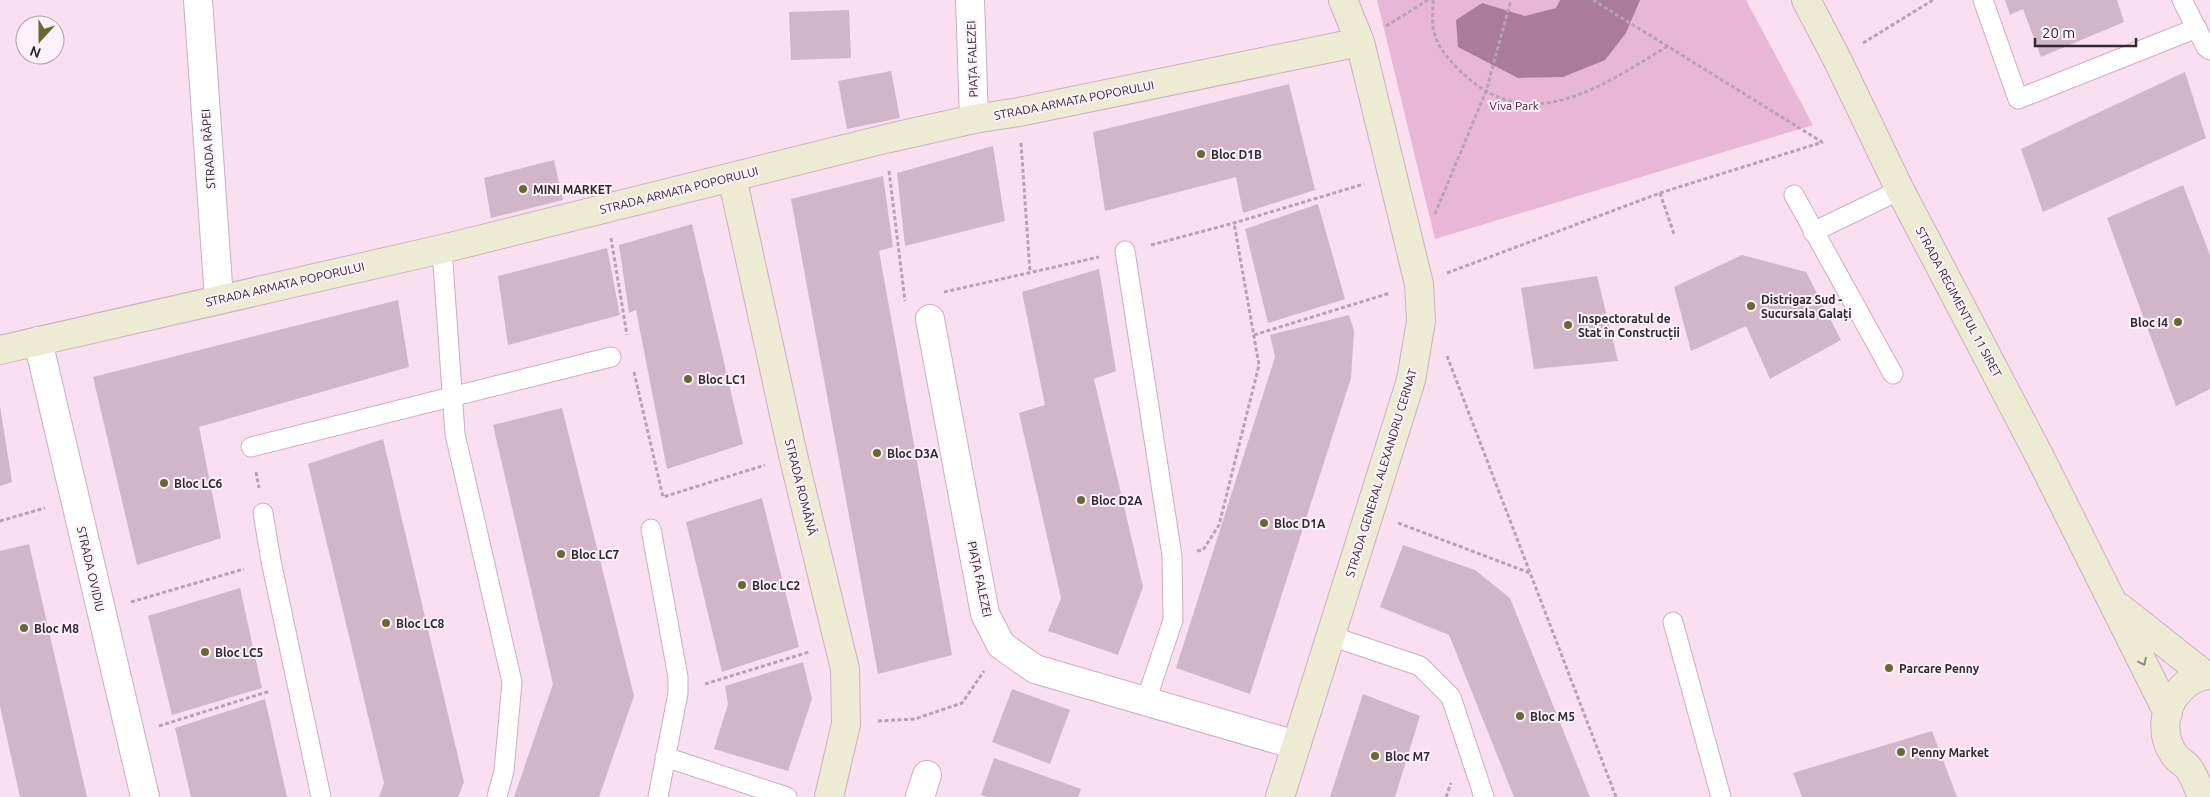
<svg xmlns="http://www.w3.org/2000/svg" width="2210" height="797" viewBox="0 0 2210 797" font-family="Ubuntu,sans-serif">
<rect width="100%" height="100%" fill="#fadff0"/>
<path fill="#e8b6d7" d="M1377,0H1746L1813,125L1435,239Z"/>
<path fill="#aa7b9a" d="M1560,0H1640L1626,33L1605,60L1563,77L1518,78L1458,47L1456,20L1482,3L1525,16L1556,8Z"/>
<path fill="#d0b6c6" d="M2005,0H2117L2124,22L2041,57L2023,9L2010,15Z
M849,10L851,58L791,60L789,12Z
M891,71L900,118L847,129L838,81Z
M2185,72L2206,138L2043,212L2021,149Z
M1289,84L1315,190L1243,213L1236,177L1105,211L1093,132Z
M993,146L1005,221L905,246L897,173Z
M554,160L563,200L491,218L484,178Z
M883,176L893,247L879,251L952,655L878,674L791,199Z
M2183,185L2210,255V389L2176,406L2107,218Z
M1318,204L1345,299L1268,323L1245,229Z
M692,224L743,444L667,469L636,310L629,313L619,245Z
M607,248L620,315L508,345L498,276Z
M1742,255L1806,272L1841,340L1770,379L1746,326L1691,351L1674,287Z
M1099,269L1116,371L1094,379L1143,587L1118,655L1048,631L1061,598L1019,413L1045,405L1022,292Z
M1597,276L1618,361L1534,369L1521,288Z
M398,300L409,367L199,427L221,538L137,565L93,377Z
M1349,315L1354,331L1351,378L1250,694L1176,668L1275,357L1270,335Z
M0,406L12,482L0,486Z
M562,408L634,696L599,797H514L553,684L493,425Z
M383,439L464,782L458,797H379L384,783L308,464Z
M762,498L799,647L722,672L686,522Z
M29,544L87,797H20L0,706V551Z
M1403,545L1475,570L1510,598L1590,797H1514L1449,635L1380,607Z
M240,588L262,688L172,715L148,616Z
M803,662L812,699L788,771L714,749L728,704L725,686Z
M1012,689L1070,710L1050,764L992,742Z
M1363,694L1420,716L1395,797H1330Z
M265,699L287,797H191L175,728Z
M1932,731L1957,797H1802L1793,773Z
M994,758L1081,789L1078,797H988L981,795Z"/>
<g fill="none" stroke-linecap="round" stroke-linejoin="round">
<defs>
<path id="lane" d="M1983,0L2018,99L2197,28
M2182,0L2206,47L2210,50
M1794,195L1893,374
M1813,232L1900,190
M442,249L455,434L512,682L504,771L497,797
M1125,251L1172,556L1173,620L1146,701
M251,447L611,357
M263,513L271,561L321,797
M651,529L678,677V693L658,797
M1673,622L1721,797
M1331,636L1420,666L1451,697L1484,797
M665,757L787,797"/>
<path id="street" d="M198,0L219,299
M970,0L974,119
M930,319L985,614L1001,645L1035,669L1296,745
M38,341L145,797
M920,797L927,775"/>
<path id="secondary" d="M1806,0L1837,59L1900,190L2040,457L2168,713
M732,177L793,455L845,669L846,724L829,797
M0,350L442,249L885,139L974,119L1019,112L1360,42
M2119,607L2205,675
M1280,797L1411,380L1421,321L1419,284L1360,42L1343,0
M2202,797C2198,788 2195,777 2189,769C2186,764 2179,761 2175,756C2160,736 2163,707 2180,690C2187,682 2199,675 2210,675"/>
</defs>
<use href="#lane" stroke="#c9afc0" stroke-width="21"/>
<use href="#street" stroke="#c9afc0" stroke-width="30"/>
<use href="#secondary" stroke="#c9afc0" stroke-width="30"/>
<path stroke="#b8a2b0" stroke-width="3" stroke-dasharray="4 2.5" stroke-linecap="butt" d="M1433,0C1433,9 1432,18 1433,27C1435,46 1453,65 1467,77C1534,137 1606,83 1668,46
M1593,0L1822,142
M1386,26L1428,0
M1863,43L1933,0
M1021,143L1030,272
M889,171L905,301
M1660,193L1674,234
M1435,214L1486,91L1511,0
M611,238L627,335
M1151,245L1234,223L1364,184
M1447,273L1660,193L1823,142
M944,292L1099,257
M1254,335L1390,293
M1447,356L1616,797
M634,372L663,497L765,465
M256,472L259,488
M0,521L45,508
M1398,523L1530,573
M1197,551L1203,550L1219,525L1259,365L1234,223
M131,602L244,569
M705,684L809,652
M878,721L915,719L962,703L984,671
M159,726L270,691
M1446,797L1451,783"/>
<use href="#lane" stroke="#fff" stroke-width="19"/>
<use href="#street" stroke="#fff" stroke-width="28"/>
<use href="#secondary" stroke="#edebd3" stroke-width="28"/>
</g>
<defs><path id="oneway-chevron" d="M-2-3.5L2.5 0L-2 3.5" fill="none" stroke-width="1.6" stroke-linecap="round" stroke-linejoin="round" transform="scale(1.25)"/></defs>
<use stroke="#908a81" href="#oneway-chevron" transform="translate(2143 662) rotate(64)"/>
<g fill="#6b6733" stroke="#fdf2f9" stroke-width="2">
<circle cx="1201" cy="154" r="5"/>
<circle cx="523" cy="189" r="5"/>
<circle cx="1751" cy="306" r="5"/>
<circle cx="2178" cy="322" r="5"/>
<circle cx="1568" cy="325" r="5"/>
<circle cx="688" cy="379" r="5"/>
<circle cx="877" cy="453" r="5"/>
<circle cx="164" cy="483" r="5"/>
<circle cx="1081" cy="500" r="5"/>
<circle cx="1264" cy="523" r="5"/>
<circle cx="561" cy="554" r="5"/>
<circle cx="742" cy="585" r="5"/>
<circle cx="386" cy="623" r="5"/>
<circle cx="24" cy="628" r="5"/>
<circle cx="205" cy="652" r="5"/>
<circle cx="1889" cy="668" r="5"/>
<circle cx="1520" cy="716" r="5"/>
<circle cx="1901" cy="752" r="5"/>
<circle cx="1375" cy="756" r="5"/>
</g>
<g text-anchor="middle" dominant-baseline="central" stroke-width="4" stroke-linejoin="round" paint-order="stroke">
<g font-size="12" fill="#32282f" stroke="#fdf2f9">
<text transform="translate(972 59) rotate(-92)">PIAȚA FALEZEI</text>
<text transform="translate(1074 100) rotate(-11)">STRADA ARMATA POPORULUI</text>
<text transform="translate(208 149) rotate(-94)">STRADA RÂPEI</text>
<text transform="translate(679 190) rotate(-14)">STRADA ARMATA POPORULUI</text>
<text transform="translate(285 284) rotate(-13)">STRADA ARMATA POPORULUI</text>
<text transform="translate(1959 302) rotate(62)">STRADA REGIMENTUL 11 SIRET</text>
<text transform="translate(1381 473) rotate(-73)">STRADA GENERAL ALEXANDRU CERNAT</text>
<text transform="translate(801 487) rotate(76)">STRADA ROMÂNĂ</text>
<text transform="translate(91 569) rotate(77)">STRADA OVIDIU</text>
<text transform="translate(980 579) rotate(78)">PIAȚA FALEZEI</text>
</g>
<g font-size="12" fill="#490f3b" stroke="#fdf2f9">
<text x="1514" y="105">Viva Park</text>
</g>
<g font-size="12" font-weight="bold" fill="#32282f" stroke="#fdf2f9" text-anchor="start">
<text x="1211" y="154">Bloc D1B</text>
<text x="533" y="189">MINI MARKET</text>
<text x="1761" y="299">Distrigaz Sud -<tspan x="1761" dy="14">Sucursala Galați</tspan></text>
<text x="1578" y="318">Inspectoratul de<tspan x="1578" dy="14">Stat în Construcții</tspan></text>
<text x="2168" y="322" text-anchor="end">Bloc I4</text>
<text x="698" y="379">Bloc LC1</text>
<text x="887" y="453">Bloc D3A</text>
<text x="174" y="483">Bloc LC6</text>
<text x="1091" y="500">Bloc D2A</text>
<text x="1274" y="523">Bloc D1A</text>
<text x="571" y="554">Bloc LC7</text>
<text x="752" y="585">Bloc LC2</text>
<text x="396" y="623">Bloc LC8</text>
<text x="34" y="628">Bloc M8</text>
<text x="215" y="652">Bloc LC5</text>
<text x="1899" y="668">Parcare Penny</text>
<text x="1530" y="716">Bloc M5</text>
<text x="1911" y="752">Penny Market</text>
<text x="1385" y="756">Bloc M7</text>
</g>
</g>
<g transform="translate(40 40) rotate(201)"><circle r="24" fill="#fdf2f9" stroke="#aca1a8"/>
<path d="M0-4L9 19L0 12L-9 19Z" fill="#6b6733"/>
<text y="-8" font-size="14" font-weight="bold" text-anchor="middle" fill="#32282f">N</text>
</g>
<path d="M2035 38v8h101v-8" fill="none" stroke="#32282f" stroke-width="2.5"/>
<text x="2042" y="38" font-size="15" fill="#32282f" stroke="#fdf2f9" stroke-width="4" paint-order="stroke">20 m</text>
</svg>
